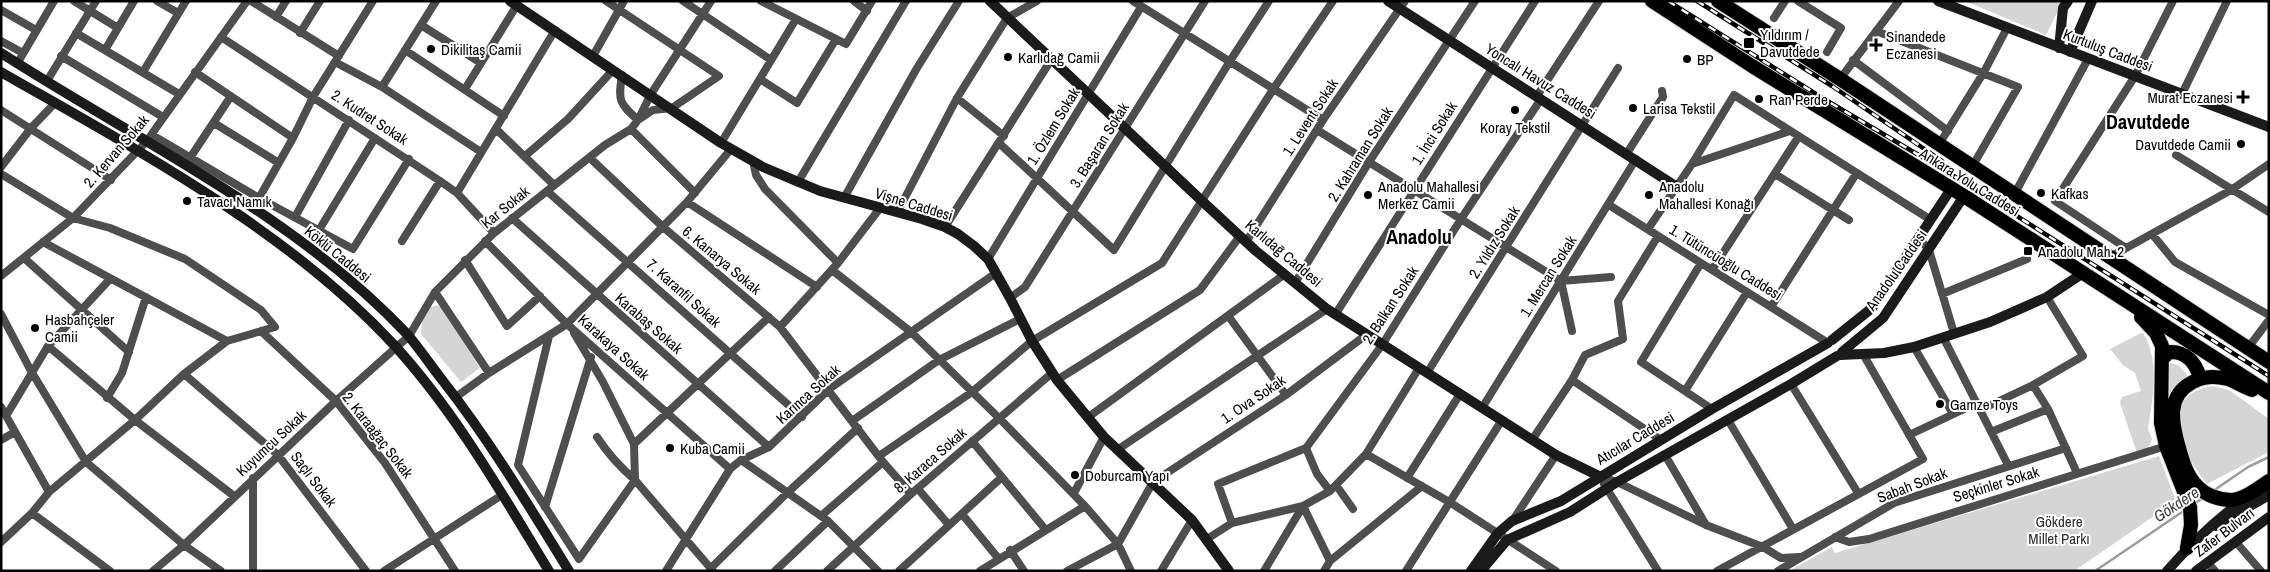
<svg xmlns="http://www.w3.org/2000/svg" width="2270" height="572" viewBox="0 0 2270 572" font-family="'Archivo Narrow',sans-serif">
<rect width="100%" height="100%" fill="#fff"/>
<path fill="#d5d5d5" d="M1965,1H2063L2046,35Z
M437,305L442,308L480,368L461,382L421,334L422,321L431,307Z
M2141,333H2143C2160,359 2153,399 2148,428L2152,439L2148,450L2137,453L2120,403L2122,397L2141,391L2135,373L2123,365L2110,349Z
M2168,362L2178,365L2187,374L2168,448Z
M2213,386L2229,390L2269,419V452L2207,484C2183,455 2155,394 2213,386Z
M2159,456L2176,501L2074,571H1789L1832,547L1835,553Z"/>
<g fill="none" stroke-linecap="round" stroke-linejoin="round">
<path stroke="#9c9c9c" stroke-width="2.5" d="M2213,491L2248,467L2269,457
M2194,504L2204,497
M2095,571L2185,510"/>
<defs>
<path id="highway" d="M1652,1L1752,66L1964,196L2269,393
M1718,1L1840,79L2269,362
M2141,317L2156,333L2162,346L2161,423L2166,446L2190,507L2191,525L2187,548
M2162,359L2169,352C2186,351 2196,363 2200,378
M2252,390C2244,387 2236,382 2228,379C2214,376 2203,376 2191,383C2167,396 2172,422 2178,444C2182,459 2186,475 2197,486C2205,495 2219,500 2231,500C2245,499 2258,488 2269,481"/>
</defs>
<use href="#highway" stroke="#dbdbdb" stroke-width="16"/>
<path stroke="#4e4e4e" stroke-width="8" d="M74,1L118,28
M157,1L178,13
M251,1L339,56
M683,1L771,60
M761,1L846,44L872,1
M854,1L867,11
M1133,1L1323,120
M1798,1L1841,28L1827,52
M1,10L36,30
M276,17L286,1
M1774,18L1785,1
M421,25L481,63
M1876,31L2018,87L1972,167
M76,33L179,94
M300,33L320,1
M221,37L440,181L457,193L494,233
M1,41L23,53
M105,50L134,1
M405,50L504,116
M61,56L163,117
M593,56L624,1
M1853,60L1948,131
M335,62L382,87L481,152
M17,64L54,1
M143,72L186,1
M195,72L293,138
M622,75C618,101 619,103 638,120L651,94L711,1
M760,79L797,103L836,39
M1840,79L1899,1
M47,81L96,1
M382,87L436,1
M465,89L517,5
M2182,94L2227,1
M1537,96L1599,1
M957,98L1004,136
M1,110L111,180
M214,123L279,163
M496,129L554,185
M631,129L695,193
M1317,130L1561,281
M152,135L259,198L353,249L409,159
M721,143L796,19
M999,143L1114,250L1230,61L1269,1
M1938,146L1984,72L2007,28
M1627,153L1663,97L1662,91
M2176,155L2269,212
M525,156L568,119L613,70
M190,158L231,96
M590,158L663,227L780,327L883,462L911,494
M753,161L756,175L765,189L838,263
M1692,164L1790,131
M1,167L31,128L55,103
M1,174L73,218L110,228L185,259L261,310L275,327L227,341L184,374L135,420L49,492L32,513L1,542
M1775,174L1849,220
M798,182L906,1
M547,191L802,417
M457,193L555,30
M2014,195L2088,59
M259,198L293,138L313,97L373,1
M844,198L917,68L959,1
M687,202L817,287
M1609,205L1828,343
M897,213L957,98L1007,18L1037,1
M295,217L349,120
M512,218L769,447
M945,227L1051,60
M1648,229L1692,164L1734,95L1931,220
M319,230L375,138
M2152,234L2175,262L2269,315
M1919,238L1929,250L1954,333
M402,241L440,181
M485,241L567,324L730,469
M43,242L227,341
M1246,242L1323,120L1405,1
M2126,248L2055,201L2135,76L2173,1
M2110,257L2231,190L2269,164
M24,258L129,352
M988,259L1141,7
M465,260L507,326L540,296
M1701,263L1641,362L1712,409
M832,270L911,332L1000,419L1085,506L1118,544L1131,571
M1712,270L1799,136
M1,276L73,218L146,142L247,1
M1561,281L1572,331
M1561,281L1611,277
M1295,283L1369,162L1475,1
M435,292L489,373
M1942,294L2027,259
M1010,298L1025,287L1205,1
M1771,307L1856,174
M1,314L31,371L86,462L184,545L221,571
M1335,315L1535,1
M1229,317L1286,395
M780,327L838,263L880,208
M261,331L336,401L385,463L455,571
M574,333L603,382L634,444L635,480
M549,336L518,465L579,559L635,480
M1943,337L2008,465
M48,346L135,420L234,496
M1914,347L1953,414
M2248,348L2269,320
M1427,373L1618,68
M184,374L278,455L366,571
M1057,380L1200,290L1240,236
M1572,380L1661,440
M1791,384L1858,493
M2033,385L2048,409L2077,473
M1685,391L1747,292
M456,397L489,373L567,324L687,202L731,149
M107,398L122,373L146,297
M1,407L49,492
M1482,408L1636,159
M1980,410L2033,385L2083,356L2047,297
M6,416L48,346L110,279
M1087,418L1285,274
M1728,420L1793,529
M852,421L939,360L1020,319
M1991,432L2048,409
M1909,435L1977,403
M597,437C608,454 620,467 635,480L713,571
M1,440L15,432
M1532,440L1572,380L1585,355L1623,339L1618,301L1658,236
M972,441L1045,529
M634,444L769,317
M1306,448L1382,345L1461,219L1541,99
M1306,448L1317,474L1330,491
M1117,450L1327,309
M1366,454L1451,503L1556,571
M1665,455L1706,525
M879,456L972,392L1032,341L1162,263L1274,88L1333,1
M741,460L828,521L878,571
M1599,476L1617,482L1706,525L1763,547L1781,558L1799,557
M253,478V571
M1407,478L1460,394
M1604,484L1658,571
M1336,485L1353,509
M918,489L949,525
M1074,493L1104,437
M1303,506L1330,561
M545,507L591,357
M32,513L110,571
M962,514L998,558
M821,516L883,462
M1513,520L1556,455
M1232,523L1218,484L1306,448
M1835,537L1849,542L1869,539L2166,446
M1207,539L1232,523L1303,506L1330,491L1366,454L1419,368
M2235,541L2261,571
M1010,550L1024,571
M2207,562L2215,571
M711,568L787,493L858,428
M153,571L184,545L336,401L409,336L435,292L494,233L605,145L631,129L638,120L653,110L672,108L719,76L606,1
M384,571L502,495
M666,571L730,469L741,460L769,447L829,389L996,273
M775,571L828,521
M827,571L911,494L1052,373
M899,571L1002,477
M980,571L1085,506
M1067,571L1118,544L1153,482L1286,395L1366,335
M1161,571L1192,520
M1264,571L1303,506
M1324,571L1330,561L1422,486
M1406,571L1502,420
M1717,571L1923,459L1863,354
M1778,571L1894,503L2066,448"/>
<path stroke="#1b1b1b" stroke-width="10" d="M510,1L721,143L763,167L820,191L922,219L945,227L958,234L974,246L988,259L1010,298L1032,341L1057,380L1104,437L1192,520L1229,571
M990,1L1202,201L1256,251L1327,309L1556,455L1599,476
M1388,1L1677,187
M1938,1L2269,127
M2059,48L2063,8L2068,1
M2070,52L2092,1
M1,53C138,141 295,215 407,334C420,349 431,366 443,381C490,441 529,506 569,571
M1,72C137,150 288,230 395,346C456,413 502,494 549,571
M1832,340L1872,308L1951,189
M1842,352L1883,318L1964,196
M1840,355L1884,353L1914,347L1990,322L2047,297L2083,273
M2216,526L2269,495
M1471,571L1498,533L1512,521L1561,501L1712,409L1828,343
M1481,571L1507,540L1570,512L1617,482L1791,384L1837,356
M2167,571C2190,545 2216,519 2245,499
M2196,571L2269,517"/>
<use href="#highway" stroke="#000" stroke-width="14"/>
<defs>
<path id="rail" d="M1668,1L1824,99L1949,173L2269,376
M1697,1L1832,86L1942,161"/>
</defs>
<use href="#rail" stroke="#000" stroke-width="4.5"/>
<use href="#rail" stroke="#fff" stroke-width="2.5" stroke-dasharray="8" stroke-linecap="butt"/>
</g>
<g fill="#000" stroke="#fff" stroke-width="2">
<rect x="1743" y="37" width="12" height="12" rx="2.5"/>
<path d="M1873.5 37.5h5v5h5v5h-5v5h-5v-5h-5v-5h5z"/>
<circle cx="431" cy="49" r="5"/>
<circle cx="1008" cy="57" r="5"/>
<circle cx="1687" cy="59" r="5"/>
<path d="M2240.5 89.5h5v5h5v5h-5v5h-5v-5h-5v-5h5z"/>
<circle cx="1759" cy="99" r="5"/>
<circle cx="1633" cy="108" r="5"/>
<circle cx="1515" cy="110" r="5"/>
<circle cx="2241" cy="144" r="5"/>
<circle cx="2041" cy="193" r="5"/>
<circle cx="1368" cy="195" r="5"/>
<circle cx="1649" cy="195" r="5"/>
<circle cx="187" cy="201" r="5"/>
<rect x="2023" y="246" width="10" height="10" rx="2.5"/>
<circle cx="35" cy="328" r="5"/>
<circle cx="1940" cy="404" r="5"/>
<circle cx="670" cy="448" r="5"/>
<circle cx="1075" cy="475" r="5"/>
</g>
<g text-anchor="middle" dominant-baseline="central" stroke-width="4" stroke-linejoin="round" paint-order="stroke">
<g font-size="15" fill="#000" stroke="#fff" text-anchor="start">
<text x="1760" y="34">Yıldırım /<tspan x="1760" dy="17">Davutdede</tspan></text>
<text x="1886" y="36">Sinandede<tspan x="1886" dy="17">Eczanesi</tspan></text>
<text x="441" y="49">Dikilitaş Camii</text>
<text x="1018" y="57">Karlıdağ Camii</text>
<text x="1697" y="59">BP</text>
<text x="2233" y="97" text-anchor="end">Murat Eczanesi</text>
<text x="1769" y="99">Ran Perde</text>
<text x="1643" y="108">Larisa Tekstil</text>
<text x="1515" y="127" text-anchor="middle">Koray Tekstil</text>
<text x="2231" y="144" text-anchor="end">Davutdede Camii</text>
<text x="1378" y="186">Anadolu Mahallesi<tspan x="1378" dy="17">Merkez Camii</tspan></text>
<text x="1659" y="186">Anadolu<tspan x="1659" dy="17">Mahallesi Konağı</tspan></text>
<text x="2051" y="193">Kafkas</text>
<text x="197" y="201">Tavacı Namık</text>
<text x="2038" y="251">Anadolu Mah. 2</text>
<text x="45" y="319">Hasbahçeler<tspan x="45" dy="17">Camii</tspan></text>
<text x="1950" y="404">Gamze Toys</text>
<text x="680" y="448">Kuba Camii</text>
<text x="1085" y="475">Doburcam Yapı</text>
</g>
<g font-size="15" fill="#000" stroke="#fff">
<text transform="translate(2108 50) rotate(21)">Kurtuluş Caddesi</text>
<text transform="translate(1541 81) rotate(32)">Yoncalı Havuz Caddesi</text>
<text transform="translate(370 117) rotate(33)">2. Kudret Sokak</text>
<text transform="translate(1310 117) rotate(-57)">1. Levent Sokak</text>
<text transform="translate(1053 126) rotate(-59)">1. Özlem Sokak</text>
<text transform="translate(1434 133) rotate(-58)">1. İnci Sokak</text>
<text transform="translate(1099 145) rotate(-58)">3. Başaran Sokak</text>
<text transform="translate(116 151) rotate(-49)">2. Kervan Sokak</text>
<text transform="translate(1360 154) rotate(-58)">2. Kahraman Sokak</text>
<text transform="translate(1970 182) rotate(32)">Ankara Yolu Caddesi</text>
<text transform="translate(914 204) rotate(17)">Vişne Caddesi</text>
<text transform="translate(505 207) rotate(-39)">Kar Sokak</text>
<text transform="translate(1494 242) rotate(-58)">2. Yıldız Sokak</text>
<text transform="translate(1284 253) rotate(40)">Karlıdağ Caddesi</text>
<text transform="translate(338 254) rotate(39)">Köklü Caddesi</text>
<text transform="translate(722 260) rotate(40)">6. Kanarya Sokak</text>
<text transform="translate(1726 262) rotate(32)">1. Tütüncüoğlu Caddesi</text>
<text transform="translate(1896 270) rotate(-55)">Anadolu Caddesi</text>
<text transform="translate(1548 276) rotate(-58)">1. Mercan Sokak</text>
<text transform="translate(684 293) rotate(42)">7. Karanfil Sokak</text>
<text transform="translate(1390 305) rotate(-57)">2. Balkan Sokak</text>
<text transform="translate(649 323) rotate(41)">Karabaş Sokak</text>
<text transform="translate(614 347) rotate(42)">Karakaya Sokak</text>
<text transform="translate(808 394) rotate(-42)">Karınca Sokak</text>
<text transform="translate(1253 399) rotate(-34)">1. Ova Sokak</text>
<text transform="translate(378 435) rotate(52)">2. Karaağaç Sokak</text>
<text transform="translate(1635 438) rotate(-31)">Atıcılar Caddesi</text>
<text transform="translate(271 443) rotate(-43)">Kuyumcu Sokak</text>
<text transform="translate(930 460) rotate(-41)">8. Karaca Sokak</text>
<text transform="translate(314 479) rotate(53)">Saçlı Sokak</text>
<text transform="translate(1996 484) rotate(-17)">Seçkinler Sokak</text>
<text transform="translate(1912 485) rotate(-21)">Sabah Sokak</text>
<text transform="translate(2224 532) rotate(-37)">Zafer Bulvarı</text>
</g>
<g font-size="15" fill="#2c2c2c" stroke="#fff">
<text x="2059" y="521">Gökdere<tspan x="2059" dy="17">Millet Parkı</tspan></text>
</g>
<g font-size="16" font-style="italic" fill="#3d3d3d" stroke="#fff">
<text transform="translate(2176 504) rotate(-33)">Gökdere</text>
</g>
<g font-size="20" font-weight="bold" fill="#000" stroke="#fff">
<text x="2148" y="121">Davutdede</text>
<text x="1419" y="236">Anadolu</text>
</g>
</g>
<rect width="2270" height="572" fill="none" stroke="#000000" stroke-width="5"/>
</svg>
